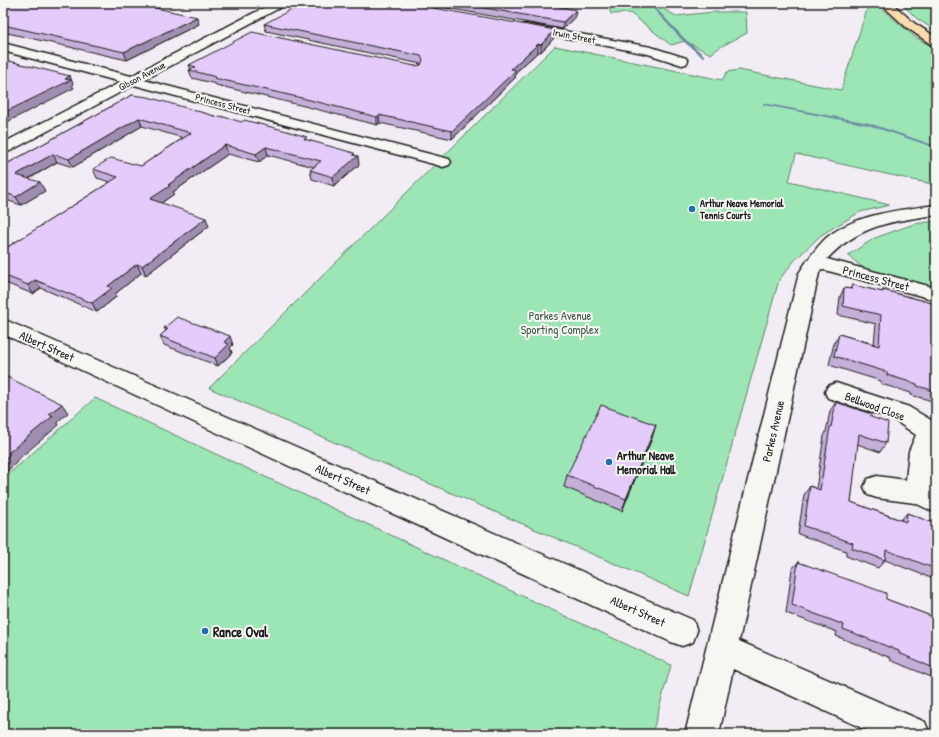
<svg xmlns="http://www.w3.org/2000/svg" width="939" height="737" viewBox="0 0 939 737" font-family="'Patrick Hand',sans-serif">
<rect width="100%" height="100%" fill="#f2edf4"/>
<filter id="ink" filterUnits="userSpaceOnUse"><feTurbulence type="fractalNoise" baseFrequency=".025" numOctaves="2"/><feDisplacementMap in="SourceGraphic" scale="8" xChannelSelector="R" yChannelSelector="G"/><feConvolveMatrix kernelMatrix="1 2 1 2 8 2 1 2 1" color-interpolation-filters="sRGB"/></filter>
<g filter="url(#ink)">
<path fill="#9ce6b5" stroke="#5c8168" d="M608,3H653L676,16L713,12H746L747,33L720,47L711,54L685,41L671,45L630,13L611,14Z
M869,3H875L915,37L936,49V185L796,154L789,181L890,205L860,212L821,235L794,261L779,280L689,596L209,388L555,46L722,80L727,72L739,70L841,90Z
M901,3H936V31L916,18Z
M936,221V288L864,269L848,255L875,238L914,224Z
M95,398L671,665L652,734H3V479Z"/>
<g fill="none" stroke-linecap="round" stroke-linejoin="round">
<path fill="#6c89a4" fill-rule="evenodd" d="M648,3H651L685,39L704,55V57H702L683,41Z
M763,103L869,123L936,146V148L868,125L764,105H763Z"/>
<defs>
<path id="minor" d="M273,3H286L285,5L144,80L449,159L451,162L449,165L443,167L437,165L134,85L8,152L3,154V143L121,82L3,51V43L131,76Z
M525,24L651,47L686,58L688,61L686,64L682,65L648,54L521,29L519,27L521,25Z
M936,205V215C892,221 859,225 827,259L936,288V300L821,269L819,273L739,641L925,722L930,734H875L733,669L719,734H685L799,273C807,261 814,250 825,239C854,214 899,210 936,205Z
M3,319L693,620L697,631L693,642L682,646L671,642L3,334Z
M836,383L909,407L936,423V446L933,451L932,459V487L936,489V513L915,503L877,498L868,495L864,487L868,479L877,476L906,480L909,451L916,435L893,419L828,398L825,392L828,386Z"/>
<path id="major" d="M880,3H892L914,23L936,37V46L932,45L906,27Z"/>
</defs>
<use href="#minor" stroke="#1c1c1c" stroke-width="3"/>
<use href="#major" stroke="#1c1c1c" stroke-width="3"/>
<use href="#minor" fill="#f6f6f2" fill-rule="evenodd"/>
<use href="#major" fill="#fcdcac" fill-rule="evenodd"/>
</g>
<path fill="#c4afd8" stroke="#1c1c1c" d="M3,3L199,24L127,60L3,32Z
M419,3H542L575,17L563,29Z
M264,24L554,38L541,52H538L516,72L515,78L452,139L380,123L377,125L304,106L216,85V84L192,78L189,70H191L189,65L415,66L421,65V64L266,31Z
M132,95L307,140L355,155L359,165L334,186L312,179L310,170L314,167L268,155L259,162L228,154L173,192L174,194L161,203L209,226L146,275L141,273L115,294L116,297L97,312L41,288L33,294L3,282V247L6,248L110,182L97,178L93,169L141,166L183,138L142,126L73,167L57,162L29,179L45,191L21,205L3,199V166Z
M852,285L882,292L883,290L936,304V402L911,395V393L881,384V381L829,365L834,343L839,334L874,344L876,324L838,315L840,297L844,288L850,289Z
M164,328L233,345L230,348L232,353L218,366L164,345L160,336L166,331Z
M836,402L871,417L886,443L880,452L857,444L851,502L901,520L907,513L936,524V580L885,560L878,568L846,556V551L798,534L804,495L810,486L816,489L824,436L826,432L830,411Z
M652,438L622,511L564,487L567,475Z
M798,562L886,599L936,618V679L890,660L891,658L836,636L837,632L786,613L792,569Z
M776,729L788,734H770Z"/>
<path fill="#a08eb0" stroke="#1c1c1c" d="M576,10L575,17L563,29V22Z
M197,17L199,24L127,60L124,52Z
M555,30L554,38L541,52V45Z
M538,44V52L516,72L515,78L452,139V131L511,69Z
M70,76L73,84L72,85L74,88L3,124V113Z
M379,115L380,123L377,125V117Z
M139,118L142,126L73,167L69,159Z
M225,145L228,154L173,192L174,194L154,208L150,199L168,185Z
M266,147L268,155L259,162L256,154Z
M354,153L355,158L358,156L359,165L334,186L333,177Z
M53,154L57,162L21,183L16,175Z
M40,182L45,191L21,205L16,197Z
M206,218L209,226L146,275L142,266Z
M137,264L141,273L115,294L116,297L97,312L92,303L108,286Z
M35,280L41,288L33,294L28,285Z
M230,336L233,345L230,348L232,353L218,366L215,358L224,342Z
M62,404L68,413L57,422L59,425L16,461L17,462L3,475V460L8,453L49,414Z
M656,425L652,438L622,511L626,499Z"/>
<path fill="#e4cbfb" stroke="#1c1c1c" d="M3,3H133L197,17L124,52L3,25Z
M303,3H406L555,30L541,45L538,44L511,69L516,70L452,131L379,115L377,117L302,98L214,78L216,77L189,70L196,67L189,65L252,32L415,66L421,65L423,60L421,56L264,24Z
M457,3H542L576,10L563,22Z
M9,61L70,76L65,79L71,80L3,113V63Z
M132,95L148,97L218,117L220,116L242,122L244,120L287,131L307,137L304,139L354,153L353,155L358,156L333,177L310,170L321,161L266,147L256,154L225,145L168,185L170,186L150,199L206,218L142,266L137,264L108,286L112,288L92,303L35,280L28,285L3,275V247L6,248L118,177L93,169L111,158L141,166L191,133L139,118L69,159L53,154L16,175L40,182L16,197L3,192V166Z
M852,285L883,292V290L936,304V391L917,386V384L887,375V372L834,356L839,334L879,346L881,315L843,306L844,288L852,289Z
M177,317L230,336L224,342L229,344L215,358L160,336L168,329L164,328Z
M3,375L62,404L49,414L53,416L8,453L10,454L3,460Z
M836,402L871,414V417L888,423L886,443L859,434L851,502L906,522L907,513L936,524V569L886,550L885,560L852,548L853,543L804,526L810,486L820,490L830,427H831Z
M601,405L656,425L626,499L567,475Z
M798,562L886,593V599L936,618V669L899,653V651L843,629L844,625L792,605Z
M776,729L788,734H775Z"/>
</g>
<g fill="#1f6fb2" stroke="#f6f6f2" stroke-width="1.5">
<circle cx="692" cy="209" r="4"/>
<circle cx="609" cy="462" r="4"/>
<circle cx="205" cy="631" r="4"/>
</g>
<g text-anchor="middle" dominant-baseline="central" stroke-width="4" stroke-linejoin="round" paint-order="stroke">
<g font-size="10" fill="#1c1c1c" stroke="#f6f6f2">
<text transform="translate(574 36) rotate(11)">Irwin Street</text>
<text transform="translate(142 76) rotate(-28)">Gibson Avenue</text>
<text transform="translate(223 104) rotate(15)">Princess Street</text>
</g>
<g font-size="10" font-weight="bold" fill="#1c1c1c" stroke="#f6f6f2" text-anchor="start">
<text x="700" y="203">Arthur Neave Memorial<tspan x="700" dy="12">Tennis Courts</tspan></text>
</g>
<g font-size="12" fill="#1c1c1c" stroke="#f6f6f2">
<text transform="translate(876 278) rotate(15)">Princess Street</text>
<text transform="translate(47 346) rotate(24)">Albert Street</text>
<text transform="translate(875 406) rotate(20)">Bellwood Close</text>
<text transform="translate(773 431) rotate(-77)">Parkes Avenue</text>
<text transform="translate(343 479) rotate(24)">Albert Street</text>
<text transform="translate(638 611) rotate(24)">Albert Street</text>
</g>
<g font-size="12" fill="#42594a" stroke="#f6f6f2">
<text x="560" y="315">Parkes Avenue<tspan x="560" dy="14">Sporting Complex</tspan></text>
</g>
<g font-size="12" font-weight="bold" fill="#1c1c1c" stroke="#f6f6f2" text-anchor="start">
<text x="617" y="455">Arthur Neave<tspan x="617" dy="14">Memorial Hall</tspan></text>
</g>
<g font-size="14" font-weight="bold" fill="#1c1c1c" stroke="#f6f6f2" text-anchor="start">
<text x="213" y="631">Rance Oval</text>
</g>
</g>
<rect width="939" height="737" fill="none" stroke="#f6f6f2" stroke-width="16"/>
<rect x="8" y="8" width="923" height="721" fill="none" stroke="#1c1c1c" stroke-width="1.5" filter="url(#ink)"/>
</svg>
